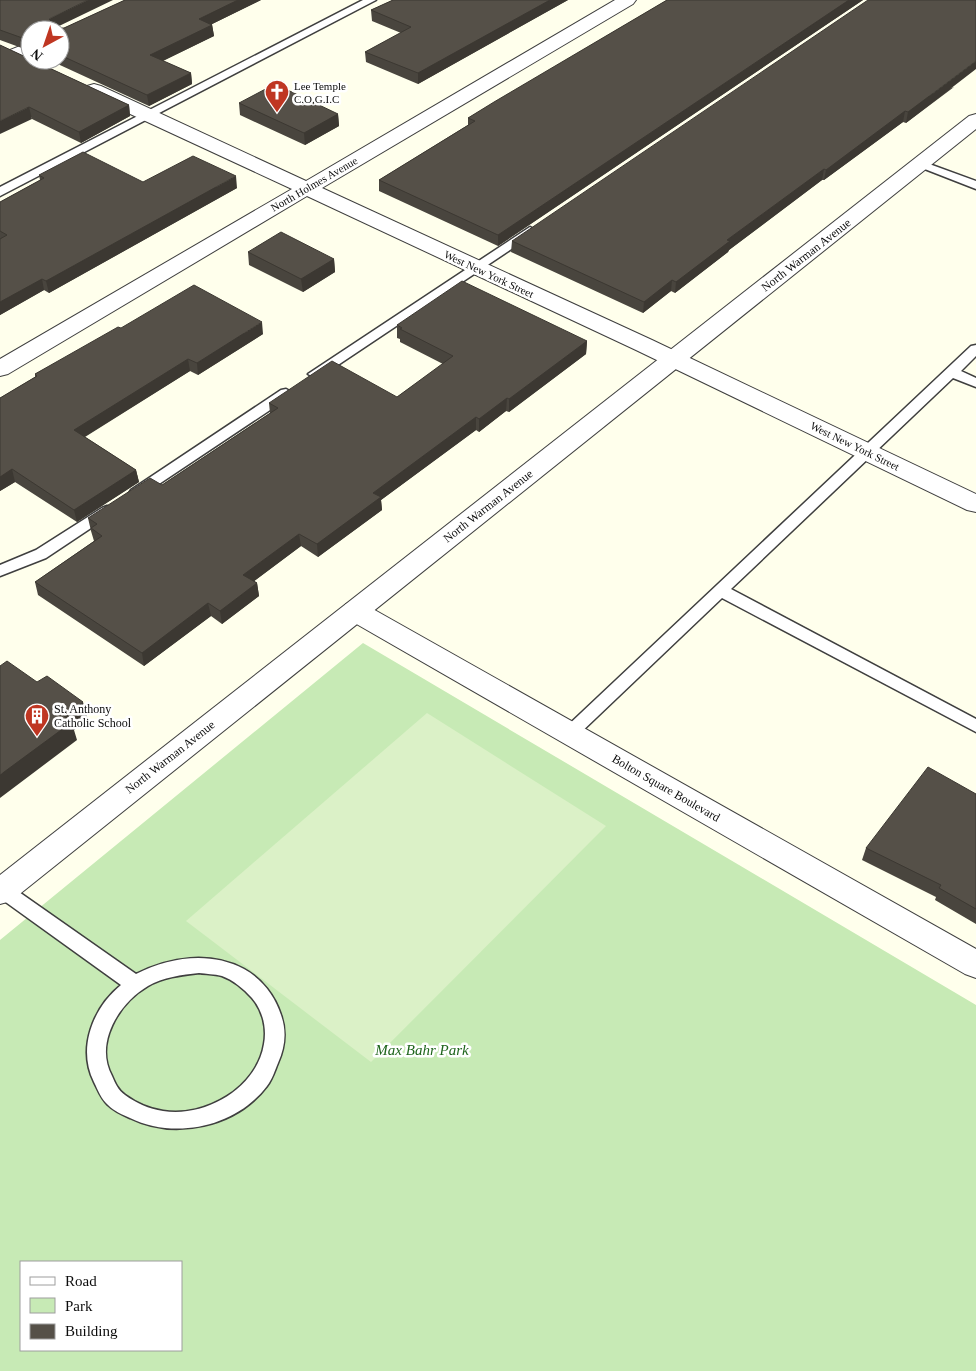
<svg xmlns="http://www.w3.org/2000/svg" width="976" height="1371" viewBox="0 0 976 1371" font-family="Georgia,serif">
<rect width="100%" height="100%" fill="#ffffec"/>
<path fill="#c7eab5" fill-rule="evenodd" d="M363,643L976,1005V1371H0V940ZM21,1262H181V1350H21Z"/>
<path fill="#dbf1c7" d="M427,713L606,826L371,1062L186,921Z"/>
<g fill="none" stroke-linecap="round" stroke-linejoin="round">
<defs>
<path id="service" d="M363,0H376L0,196V187Z
M921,161L976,181V189L917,166L915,164L917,162Z
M530,227L536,231L534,234L320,377L315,378L308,374Z
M976,345V356L961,371L976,378V387L953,378L731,589L976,719V732L722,598L576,737L570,739L564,737L562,733L564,729L971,346Z
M286,389L293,393L291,396L141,496H131L129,493L131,490L281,390Z
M107,506L112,508L114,511L112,514L46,558L0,576V565L36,550L102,508Z
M3,883L9,885L136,974C170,957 210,951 244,969C262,979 275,996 281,1015C287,1032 285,1047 278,1063C275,1070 272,1080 267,1086C236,1127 175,1140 130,1118C123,1115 114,1111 108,1105C101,1099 98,1090 94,1082C77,1048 93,1008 121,985L0,898V884ZM199,973C206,974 214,974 222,976C233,980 244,989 252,998C263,1011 267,1028 264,1044C257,1088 205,1118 163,1111C149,1109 136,1103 125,1095C118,1090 115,1083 112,1076C94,1043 119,1003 148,986C163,977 182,975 199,973Z"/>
<path id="minor" d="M615,0H636L633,4L322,188L652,340L976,494V512L967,510L636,350L307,196L8,374L0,376V359L292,189L87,94L85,90L87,86L94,84L101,86L306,181Z
M30,42V54L0,66V54Z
M355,602L364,604L976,949V978L965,974L346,618L342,611L346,604Z"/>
<path id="tertiary" d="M976,114V129L11,901L0,904V875L969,116Z"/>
</defs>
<use href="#service" stroke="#3f3f3f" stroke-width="3"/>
<use href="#minor" stroke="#3f3f3f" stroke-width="2"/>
<use href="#tertiary" stroke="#3f3f3f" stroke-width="2"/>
<use href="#service" fill="#fff" fill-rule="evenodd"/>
<use href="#minor" fill="#fff" fill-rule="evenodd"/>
<use href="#tertiary" fill="#fff" fill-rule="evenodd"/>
</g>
<path fill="#49453e" d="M0,0L57,27V28H64L125,0H261L212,24L214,36L163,61L191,73L192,84L149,106L49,60H60V30H30V51L0,40Z
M393,0H568L418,84L366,62L365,52L401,33L372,21L371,10Z
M667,0H863L498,246L379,191V180L468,125V118Z
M0,45L129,105L130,116L81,143L32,119Z
M954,87L906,123L903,122L824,180H822L729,250L728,252L675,293L671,291L643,313L511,252L512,241Z
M239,103L338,114L339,126L305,145L240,115Z
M39,175L143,182L237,188L49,293L44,290L0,315V202L40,180Z
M248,252L334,259L335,272L303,292L249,265Z
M397,325L587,341L586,354L509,412L506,411L479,432L476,430L381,500L382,510L318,557L301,546L254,581L257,583L259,596L222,624L211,616L144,666L38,595L35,582L94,541L91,531L88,518L162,485L270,413L269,403L397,397L443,364L400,342V339L397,338Z
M121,328L263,334L198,375L190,371L85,437L136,470L139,482L77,522L15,482L0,491V398L35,377V374Z
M976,794V924L935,900L936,897L862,860L866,848Z"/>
<path fill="#3c3832" d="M88,0H113L57,27L58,30L49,19Z
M238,0H261L200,30L199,19Z
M550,0H568L418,84V73Z
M849,0H863L498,246V235Z
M212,25L214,36L152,66L150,55Z
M976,61V69L906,123L908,112Z
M191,73L192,84L149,106L147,95Z
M129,105L130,116L81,143L79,132Z
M29,107L32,119L0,134V121Z
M905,111L903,122L824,180L826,170Z
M338,114L339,126L305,145L304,133Z
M824,169L822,180L729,250L728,252L675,293L676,282L727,240Z
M236,176L237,188L49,293L46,281Z
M334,259L335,272L303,292L301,279Z
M42,279L44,290L0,315V302Z
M672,280L671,291L643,313L644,302Z
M262,322L263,334L198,375L197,363Z
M587,341L586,354L509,412V399Z
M188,359L190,371L76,442L74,430Z
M507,398L506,411L479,432V419Z
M476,417V430L381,500L382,510L318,557L317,544L373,493Z
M12,469L15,482L0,491V477Z
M136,470L139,482L77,522L74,510Z
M299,534L301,546L245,588L243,575Z
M257,583L259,596L222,624L220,611Z
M208,603L211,616L144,666L142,653Z
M83,702L88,720L74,730L77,740L0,798V775L64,716Z"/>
<path fill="#555048" stroke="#3c3832" d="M0,0H88L49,19L51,21H56L57,28H64L125,0H238L199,19L212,25L150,55L191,73L147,95L60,55V30H30V47L28,40L0,30Z
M393,0H550L418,73L365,52L411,27L371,10Z
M667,0H849L498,235L379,180L475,121L468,118L494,102Z
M868,0H976V61L908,112L905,111L826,170L824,169L727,240L730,241L676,282L672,280L644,302L512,241Z
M0,45L30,59V60H32L129,105L79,132L29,107L0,121Z
M275,84L338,114L304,133L239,103Z
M83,152L143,182L193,156L236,176L46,281L42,279L0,302V239L7,235L0,231V202L44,178L39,175Z
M281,232L334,259L301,279L248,252Z
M462,281L587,341L509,399L507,398L479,419L476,417L373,493L381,497L317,544L299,534L243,575L257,583L220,611L208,603L142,653L35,582L102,536L91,528L97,524L88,518L150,478L162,485L278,408L269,403L332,361L397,397L453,356L400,329L402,328L397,325Z
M194,285L262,322L197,363L188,359L74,430L136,470L74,510L12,469L0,477V398L37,376L35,374L118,327L121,328Z
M7,661L37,682L47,676L83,702L64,716L72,722L0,775V666Z
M928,767L976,794V909L939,888L941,885L866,848Z"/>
<defs>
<symbol id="church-pin" viewBox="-11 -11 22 30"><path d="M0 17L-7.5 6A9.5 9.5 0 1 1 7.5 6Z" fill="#bf3622" stroke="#fff"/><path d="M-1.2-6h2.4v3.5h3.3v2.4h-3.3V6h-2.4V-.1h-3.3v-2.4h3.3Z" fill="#fff"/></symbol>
<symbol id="building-pin" viewBox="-11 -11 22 30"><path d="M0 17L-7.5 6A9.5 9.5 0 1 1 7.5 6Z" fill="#bf3622" stroke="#fff"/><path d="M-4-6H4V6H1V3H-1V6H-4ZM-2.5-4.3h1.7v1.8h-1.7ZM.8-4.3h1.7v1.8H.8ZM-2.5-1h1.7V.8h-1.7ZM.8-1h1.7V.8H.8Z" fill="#fff"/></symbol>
</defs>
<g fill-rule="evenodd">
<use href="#church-pin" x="263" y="78" width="28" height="38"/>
<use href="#building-pin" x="23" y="702" width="28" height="38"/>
</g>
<g text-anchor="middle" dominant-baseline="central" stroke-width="5" stroke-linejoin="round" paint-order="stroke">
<g font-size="11" fill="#0c0c0c" stroke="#fff" text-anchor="start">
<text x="294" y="86">Lee Temple<tspan x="294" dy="13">C.O.G.I.C</tspan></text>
</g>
<g font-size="11" fill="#0c0c0c" stroke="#fff">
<text transform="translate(314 184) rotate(-30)">North Holmes Avenue</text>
<text transform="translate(489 274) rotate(25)">West New York Street</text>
<text transform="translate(855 446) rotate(26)">West New York Street</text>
</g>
<g font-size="12" fill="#0c0c0c" stroke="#fff">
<text transform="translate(806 255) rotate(-38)">North Warman Avenue</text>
<text transform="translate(488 506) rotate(-38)">North Warman Avenue</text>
<text transform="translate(170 757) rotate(-38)">North Warman Avenue</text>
<text transform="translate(666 788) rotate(30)">Bolton Square Boulevard</text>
</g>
<g font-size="12" fill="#0c0c0c" stroke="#fff" text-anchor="start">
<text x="54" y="709">St. Anthony<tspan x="54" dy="14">Catholic School</tspan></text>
</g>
<g font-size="15" font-style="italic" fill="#1e651c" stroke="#fff">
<text x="422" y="1050">Max Bahr Park</text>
</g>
</g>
<rect x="20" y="1261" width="162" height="90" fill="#ffffff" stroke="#9e9e9e"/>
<rect x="30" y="1277" width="25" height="8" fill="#ffffff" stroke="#9e9e9e"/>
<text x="65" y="1286" font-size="15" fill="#0c0c0c">Road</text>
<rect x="30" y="1298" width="25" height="15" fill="#c7eab5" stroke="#9e9e9e"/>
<text x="65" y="1311" font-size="15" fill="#0c0c0c">Park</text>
<rect x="30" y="1324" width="25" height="15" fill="#555048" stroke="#9e9e9e"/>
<text x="65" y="1336" font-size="15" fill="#0c0c0c">Building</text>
<g transform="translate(45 45) rotate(220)"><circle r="24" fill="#ffffff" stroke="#9e9e9e"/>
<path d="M0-4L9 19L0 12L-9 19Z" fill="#bf3622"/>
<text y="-8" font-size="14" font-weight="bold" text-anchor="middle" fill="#0c0c0c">N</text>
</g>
</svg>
